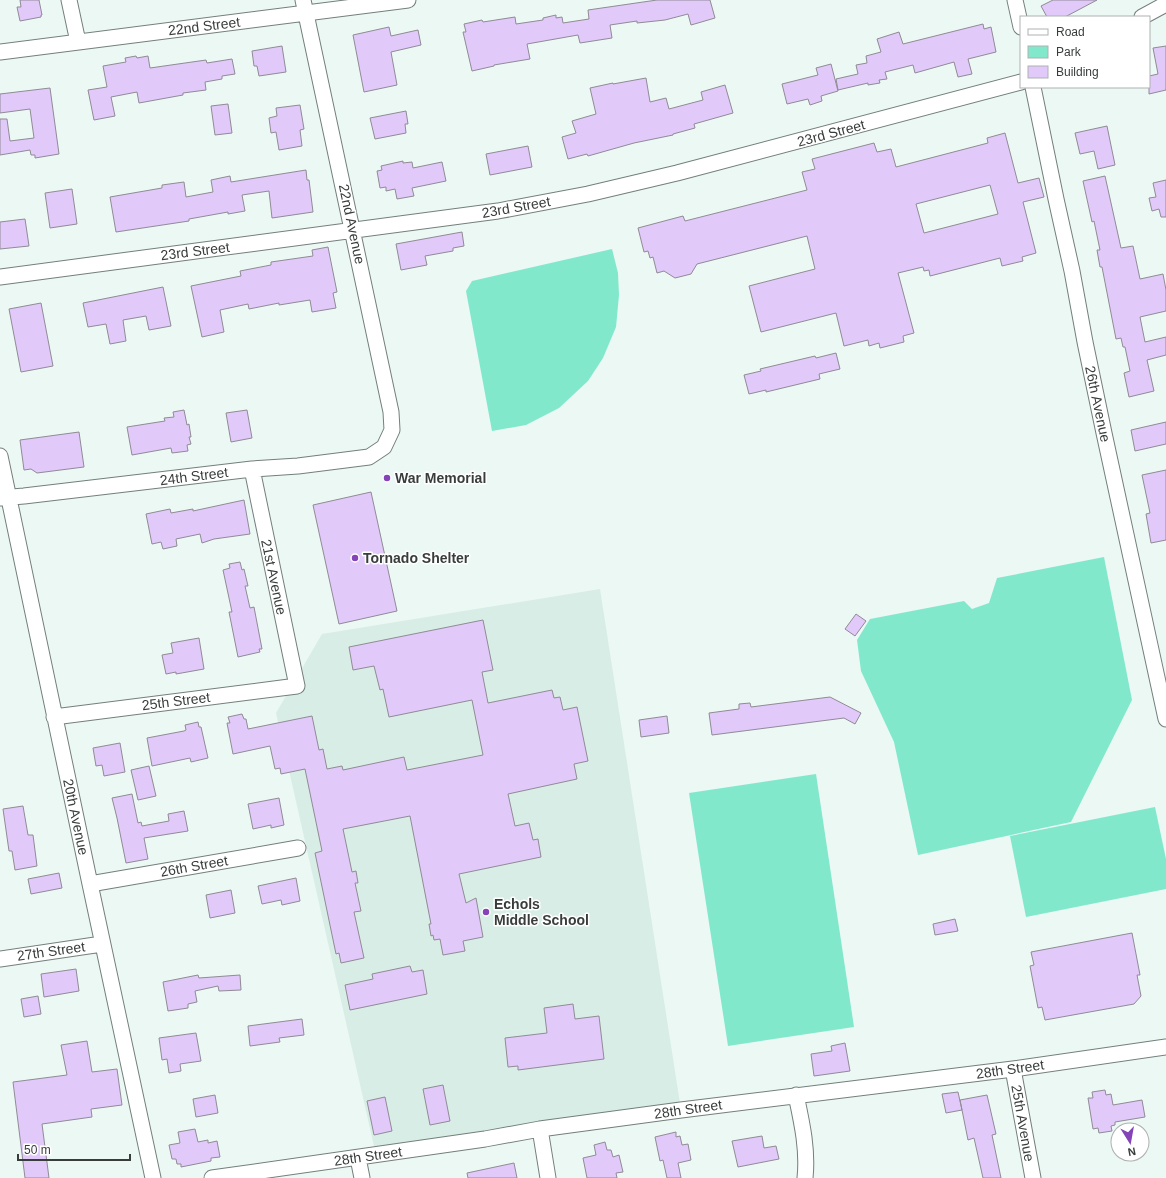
<svg xmlns="http://www.w3.org/2000/svg" width="1166" height="1178" viewBox="0 0 1166 1178" font-family="Arial,sans-serif">
<rect width="100%" height="100%" fill="#ebf8f4"/>
<path fill="#d7ede5" d="M600,589L681,1110L376,1155L276,713L322,634Z"/>
<path fill="#82e8cc" d="M612,249L618,273L619,295L616,327L603,358L588,381L559,408L526,425L492,431L466,291L472,281Z
M1104,557L1132,700L1071,822L918,855L894,742L861,671L857,640L870,619L964,601L972,609L989,603L997,578Z
M816,774L854,1027L728,1046L689,793Z
M1155,807L1166,859V889L1026,917L1010,836Z"/>
<path fill="#e1c9fa" stroke="#908b95" fill-rule="evenodd" d="M20,0H39L42,15H41V17L20,21L17,7H21Z
M657,0H710L715,18L691,25L688,14L665,20L637,23V21L610,25L612,38L580,43L578,35L527,44L530,59L494,65V66L472,71L463,32H466L464,24L482,20L483,22L515,17L516,24L543,20V18L556,15V18L562,17L563,23L589,19L588,10Z
M1053,0H1097L1065,17H1047L1041,6Z
M983,24L984,29L991,27L996,52L968,59L972,74L958,77L954,62L915,73L913,65L885,72L887,79L879,80L880,83L868,85V83L838,90L836,79L858,74L856,65L867,63L866,56L881,52L877,39L899,32L903,44Z
M389,27L391,36L418,30L421,45L391,52L397,85L364,92L353,35Z
M282,46L286,72L259,76L257,66H254L252,51Z
M1166,46V90L1149,94V76L1158,74L1153,48Z
M136,56L137,58L148,56L150,68L206,60L207,63L232,59L235,74L222,76V79L205,82L206,90L183,93V95L139,103L137,92L111,97L115,116L94,120L88,90L107,87L103,66L126,62L125,58Z
M831,64L838,91L821,96L822,101L810,105L808,99L787,104L782,84L818,75L816,68Z
M646,78L650,102L666,98L669,109L703,100L701,92L725,85L733,113L694,124L695,128L673,134V135L634,143L588,156L587,154L568,159L562,137L576,133L572,121L596,114L590,88L613,83V84Z
M50,88L59,154L35,158V155H31L30,150L0,155V119H7L10,141L34,138L30,109L0,113V94Z
M228,104L232,133L215,135L211,106Z
M300,105L304,129L300,130L302,146L279,150L276,132L271,133L269,118L277,116L276,108Z
M406,111L408,124H405L406,133L375,139L370,118Z
M1107,126L1115,165L1098,169L1094,151L1080,154L1075,133Z
M1005,133L1018,183L1039,178L1044,197L1023,202L1036,253L1022,257L1023,261L1002,266L1000,258L930,276L929,270L924,271L923,267L898,273L914,333L903,336L904,342L880,348L879,343L869,346L868,340L844,346L836,313L761,332L749,286L815,269L807,236L697,264L691,274L675,278L664,271L657,273L653,257L650,258L648,251L644,252L638,228L683,216L685,221L807,190L802,172L815,169L812,159L874,143L877,152L891,149L896,167L988,143L987,138ZM990,185L998,214L924,233L916,204Z
M528,146L532,167L490,175L486,154Z
M403,161V163L412,162L413,168L442,162L446,181L412,188L414,196L397,199L395,189L386,191V187L380,188L377,171L382,170L381,166Z
M306,170L307,180H309L313,212L272,218L269,191L242,195L245,211L228,214V212L189,219V221L116,232L110,197L162,188V185L184,182L186,197L213,192L211,180L230,176L231,182Z
M1105,176L1121,248L1133,246L1140,279L1163,274L1166,290V311L1140,317L1145,342L1166,337V355L1147,360L1154,391L1129,397L1124,373L1130,371L1125,347H1123L1121,338L1116,339L1102,267H1100L1097,250H1100L1094,221L1092,222L1083,181Z
M1166,180V217H1161L1159,209L1152,211L1149,198L1156,197L1153,183Z
M72,189L77,224L50,228L45,193Z
M25,219L29,246L0,249V222Z
M462,232L464,246L453,248V251L425,256L427,265L401,270L396,244Z
M328,247L337,292L333,293L336,308L312,312L310,300L279,305V303L249,309L248,304L220,310L224,332L202,337L191,286L241,276L240,271L271,265V262L313,256L312,250Z
M163,287L171,326L149,330L146,316L123,320L126,341L110,344L106,324L88,327L83,303Z
M41,303L53,366L21,372L9,309Z
M836,353L840,369L819,374L820,379L766,392V390L749,394L744,375L761,371L760,369L815,356L816,358Z
M184,410L187,425L189,424L191,437H189L191,444L187,445L188,451L172,453L171,448L132,455L127,427L165,421L164,418L174,417L173,412Z
M247,410L252,438L231,442L226,413Z
M1166,422V444L1135,451L1131,430Z
M79,432L84,467L37,473L31,469L24,470L20,440Z
M1166,470V540L1151,543L1146,514L1150,513L1142,475Z
M371,492L397,611L339,624L313,505Z
M244,500L250,534L214,539L202,543L200,534L176,539L177,546L163,549L161,542L152,544L146,514L170,509L171,513L193,509V511Z
M240,562L242,570L244,569L248,586H245L250,608L254,607L262,649H259L260,652L238,657L229,612H232L223,570L230,568L229,564Z
M856,614L866,621L855,636L845,629Z
M483,620L493,670L482,672L488,703L552,690L554,698L560,697L563,710L577,707L588,761L574,764L577,779L508,794L515,826L529,823L533,840L538,839L541,857L459,874L466,903L476,898L483,937L463,941L465,951L443,955L440,939L434,940L433,935L431,936L429,924H431L410,816L343,829L352,872L356,871L358,883H355L361,911L354,912L364,958L341,963L339,953L336,954L315,853L322,851L305,769L281,774L280,768L275,769L270,746L233,754L227,723H230L228,717L242,714L244,719H246L248,729L312,716L319,750L323,749L327,769L342,766L343,770L404,757L407,770L483,755L472,700L389,717L383,689L380,690L374,666L353,670L349,647Z
M199,638L204,669L176,674V672L166,674L162,655L173,653L171,643Z
M830,697L861,713L855,724L844,718L712,735L709,713L739,709V704L750,703L751,707Z
M667,716L669,733L641,737L639,720Z
M198,722L199,727H201L208,758L191,762L190,758L152,766L147,738L184,731L186,730L185,725Z
M120,743L125,772L104,776L102,765L96,766L93,748Z
M149,766L156,796L138,800L131,770Z
M132,794L138,823L141,822L142,826L169,821L168,814L184,811L188,831L144,838L148,859L126,863L117,818L112,798Z
M279,798L284,825L271,828V825L253,829L248,804Z
M23,806L28,835H33L37,866L15,870L12,851H9L3,809Z
M59,873L62,888L31,894L28,879Z
M296,878L300,901L282,905L281,900L262,904L258,886Z
M231,890L235,913L210,918L206,895Z
M955,919L958,931L935,935L933,924Z
M1132,933L1140,975H1137L1141,996L1134,1004L1045,1020L1042,1007L1038,1008L1030,966L1034,965L1031,952Z
M410,966L412,972L423,970L427,994L350,1010L345,985L373,979L372,974Z
M76,969L79,991L44,997L41,974Z
M198,975L199,978L240,975L241,990L219,991L218,986L195,991L197,1002L188,1004V1008L168,1011L163,982Z
M38,996L41,1014L24,1017L21,999Z
M573,1004L575,1019L599,1016L604,1059L518,1070V1066L508,1067L505,1038L547,1033L544,1008Z
M302,1019L304,1035L279,1038L280,1042L250,1046L248,1026Z
M196,1033L201,1061L180,1064L181,1071L169,1073L167,1059L162,1060L159,1038Z
M87,1041L92,1072L117,1069L122,1105L91,1109L92,1117L42,1124L49,1178H25L13,1082L67,1075L61,1045Z
M845,1043L850,1071L814,1076L811,1054L832,1051L831,1046Z
M443,1085L450,1121L430,1125L423,1089Z
M1105,1090L1106,1095L1111,1094L1113,1105L1142,1100L1145,1117L1115,1122V1125L1111,1126L1112,1131L1099,1133L1098,1128L1093,1129L1088,1098H1093L1092,1092Z
M958,1092L962,1110L946,1113L942,1094Z
M215,1095L218,1113L196,1117L193,1099Z
M987,1095L996,1134L992,1135L1001,1178H983L974,1138L968,1140L960,1100Z
M385,1097L392,1131L374,1135L367,1101Z
M195,1129L198,1142L208,1140V1143L217,1141L220,1157L211,1158V1161L181,1167V1164H177L176,1159H172L169,1145L180,1143L178,1132Z
M676,1132V1137L680,1136L682,1145L688,1144L691,1160L678,1163L681,1178H667L663,1160L660,1161L655,1137Z
M762,1136L764,1148L776,1146L779,1159L738,1167L732,1141Z
M605,1142L607,1150H611L613,1157L619,1155L623,1172L616,1173L617,1178H587L583,1158L596,1155L594,1145Z
M514,1163L517,1178H468L467,1173Z"/>
<g fill="none" stroke-linecap="round" stroke-linejoin="round">
<defs>
<path id="street" d="M69,0L78,42
M1015,0L1021,27
M1142,17L1166,4
M0,52L408,0
M1033,87L1056,199L1072,271L1085,342L1104,433L1166,719
M0,277L498,211L588,194L677,173L1021,82
M0,456L90,884L153,1178
M0,498L24,496L252,469L298,466L369,457L384,447L392,430L391,412L303,0
M54,717L297,686L252,469
M90,884L298,848
M0,959L102,944
M1013,1069L1033,1178
M796,1095C802,1123 808,1150 805,1178
M540,1129L548,1178
M358,1158L362,1178
M212,1178L485,1139L540,1129L681,1110L1013,1069L1166,1047"/>
</defs>
<use href="#street" stroke="#737f7b" stroke-width="17"/>
<use href="#street" stroke="#fff" stroke-width="15"/>
</g>
<g fill="#8443b8" stroke="#fff" stroke-width="1.5">
<circle cx="387" cy="478" r="4"/>
<circle cx="355" cy="558" r="4"/>
<circle cx="486" cy="912" r="4"/>
</g>
<g text-anchor="middle" dominant-baseline="central" stroke-width="3" stroke-linejoin="round" paint-order="stroke">
<g font-size="14" fill="#383d3c" stroke="#fff">
<text transform="translate(204 26) rotate(-7)">22nd Street</text>
<text transform="translate(831 133) rotate(-15)">23rd Street</text>
<text transform="translate(516 207) rotate(-10)">23rd Street</text>
<text transform="translate(352 224) rotate(78)">22nd Avenue</text>
<text transform="translate(195 251) rotate(-7)">23rd Street</text>
<text transform="translate(1098 404) rotate(78)">26th Avenue</text>
<text transform="translate(194 476) rotate(-7)">24th Street</text>
<text transform="translate(274 577) rotate(78)">21st Avenue</text>
<text transform="translate(176 701) rotate(-7)">25th Street</text>
<text transform="translate(76 817) rotate(78)">20th Avenue</text>
<text transform="translate(194 866) rotate(-10)">26th Street</text>
<text transform="translate(51 951) rotate(-8)">27th Street</text>
<text transform="translate(1010 1069) rotate(-8)">28th Street</text>
<text transform="translate(688 1109) rotate(-8)">28th Street</text>
<text transform="translate(1023 1123) rotate(80)">25th Avenue</text>
<text transform="translate(368 1156) rotate(-8)">28th Street</text>
</g>
<g font-size="14" font-weight="bold" fill="#383d3c" stroke="#fff" text-anchor="start">
<text x="395" y="478">War Memorial</text>
<text x="363" y="558">Tornado Shelter</text>
<text x="494" y="904">Echols<tspan x="494" dy="16">Middle School</tspan></text>
</g>
</g>
<rect x="1020" y="16" width="130" height="72" fill="#ffffff" stroke="#afb1b1"/>
<rect x="1028" y="29" width="20" height="6" fill="#ffffff" stroke="#afb1b1"/>
<text x="1056" y="36" font-size="12" fill="#383d3c">Road</text>
<rect x="1028" y="46" width="20" height="12" fill="#82e8cc" stroke="#afb1b1"/>
<text x="1056" y="56" font-size="12" fill="#383d3c">Park</text>
<rect x="1028" y="66" width="20" height="12" fill="#e1c9fa" stroke="#afb1b1"/>
<text x="1056" y="76" font-size="12" fill="#383d3c">Building</text>
<g transform="translate(1130 1142) rotate(169)"><circle r="19" fill="#ffffff" stroke="#afb1b1"/>
<path d="M0-3L7 15L0 10L-7 15Z" fill="#8443b8"/>
<text y="-6" font-size="11" font-weight="bold" text-anchor="middle" fill="#383d3c">N</text>
</g>
<path d="M18 1154v6h112v-6" fill="none" stroke="#383d3c" stroke-width="2"/>
<text x="24" y="1154" font-size="12" fill="#383d3c" stroke="#ffffff" stroke-width="3" paint-order="stroke">50 m</text>
</svg>
